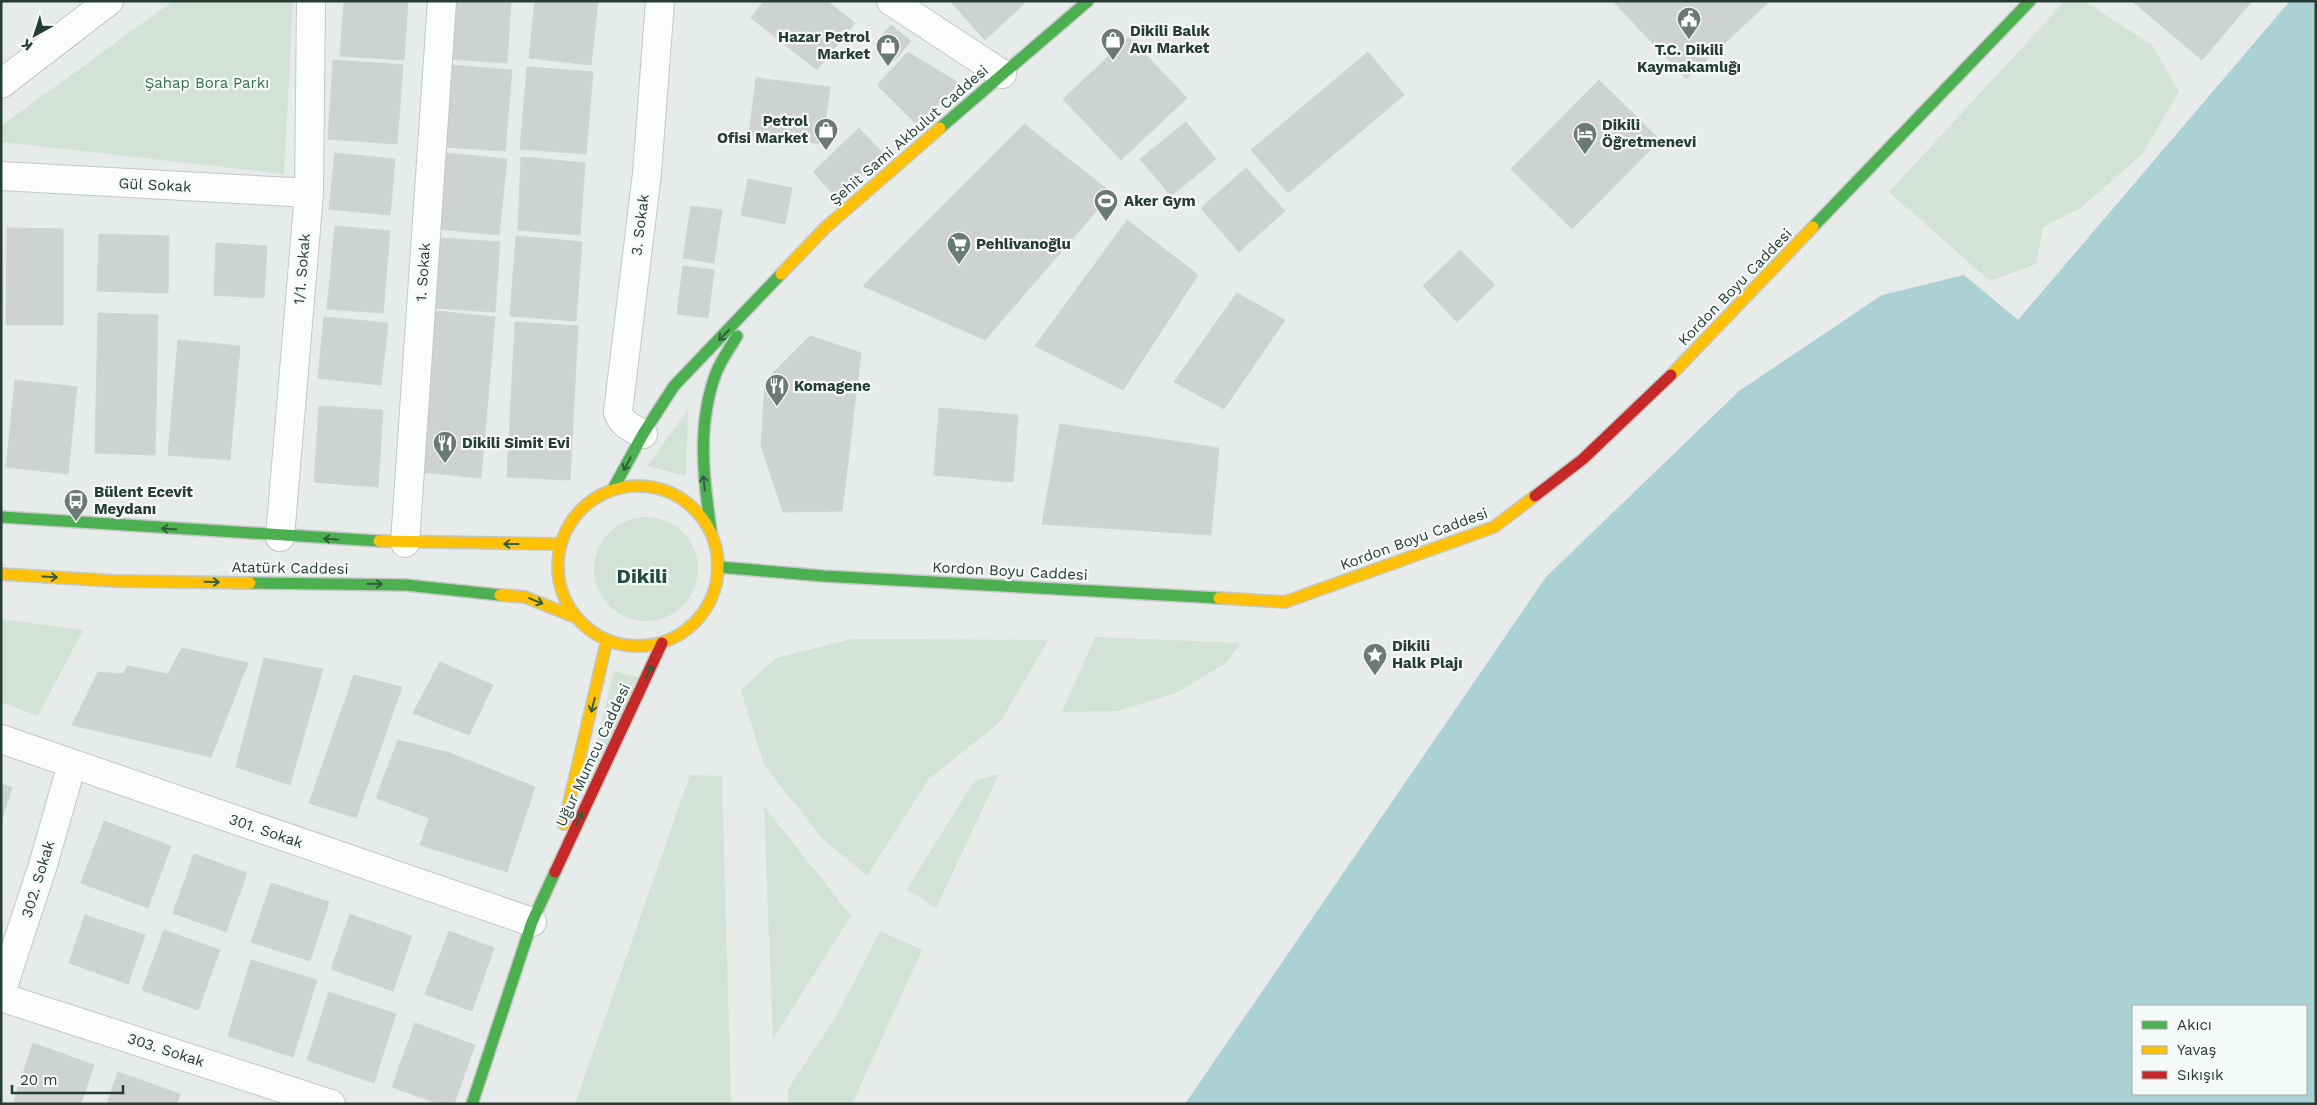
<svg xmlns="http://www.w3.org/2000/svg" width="2317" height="1105" viewBox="0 0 2317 1105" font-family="'Work Sans',sans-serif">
<rect width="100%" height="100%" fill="#e7ebe9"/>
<path fill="#d2e2d6" d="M173,1H293L284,174L1,142V126Z
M2065,1H2084L2152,45L2179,91L2143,153L2081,208L2043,227L2036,264L1990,281L1889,192Z
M688,410L686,476L647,466Z
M594 569a52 52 0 1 1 104 0a52 52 0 1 1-104 0Z
M1,619L83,630L38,716L1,702Z
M1095,637L1241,643L1226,663L1176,693L1118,711L1062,712Z
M852,639L1048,640L1001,721L928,780L867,876L822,838L764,765L741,690L776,658Z
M614,671L641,678L587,785Z
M999,774L936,908L907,889L974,781Z
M690,775L722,776L731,1104H575Z
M764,806L851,916L773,1039Z
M880,931L922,950L852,1104H788V1089L837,1015Z"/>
<path fill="#acd1d5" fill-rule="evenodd" d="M2290,1H2316V1104H1185L1546,577L1739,391L1882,295L1964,275L2018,320ZM2133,1006H2306V1094H2133Z"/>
<path fill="#ced2d0" stroke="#d0d4d2" d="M344,1H408L404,60L340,56Z
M455,1H511L507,63L450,59Z
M535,1H598L591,65L529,58Z
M764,1H827L855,23L817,70L751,18Z
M950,1H1027L985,40Z
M1613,1H1770L1686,79Z
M2132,1H2252L2202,60Z
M891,25L911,41L894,61L875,44Z
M1129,37L1187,98L1121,160L1063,99Z
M908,52L959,83L918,126L877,85Z
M1368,52L1404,95L1288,193L1251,150Z
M333,60L403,65L397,144L328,139Z
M452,65L512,70L505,151L445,147Z
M527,67L593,72L586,154L520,149Z
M756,78L830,87L822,144L749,135Z
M1599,80L1660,140L1572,229L1511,169Z
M1186,122L1216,159L1171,196L1140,159Z
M1024,124L1112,193L985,340L863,286Z
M859,128L883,153L837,198L813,172Z
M335,153L395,159L390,215L329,209Z
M446,153L507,159L499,235L438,229Z
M521,157L585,163L580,235L518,230Z
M1246,168L1285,211L1239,252L1201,208Z
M748,179L792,188L785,224L741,215Z
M691,206L722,210L714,263L683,258Z
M1127,220L1198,275L1123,390L1035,346Z
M335,226L390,231L383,313L327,309Z
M7,228L63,229V325H6Z
M99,234L169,236L168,293L97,291Z
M516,236L582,242L576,321L510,316Z
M439,238L500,242L495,312L434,308Z
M216,243L267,246L264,298L214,295Z
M1460,250L1495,285L1457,322L1423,286Z
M683,266L714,270L708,318L677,314Z
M1237,293L1285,320L1224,409L1174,382Z
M436,311L495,317L481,478L422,472Z
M98,313L158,315L155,455L95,453Z
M324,317L388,323L381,385L318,378Z
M515,322L578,326L570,480L507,477Z
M810,336L861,353L842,511L783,512L761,446L765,381Z
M178,340L240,346L230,460L168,455Z
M15,380L77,387L68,474L6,467Z
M319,406L383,410L378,487L314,482Z
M939,408L1018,415L1013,482L934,475Z
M1060,424L1219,448L1211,535L1042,524Z
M182,648L248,663L211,757L72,725L98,672L123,674L128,666L168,674Z
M264,658L323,669L290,785L236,767Z
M440,662L493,685L469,735L413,713Z
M354,675L402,687L356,818L309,803Z
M398,740L450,753L535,787L507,872L420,845L429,818L376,798Z
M1,784L12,787L1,822Z
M104,821L171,846L148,908L81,883Z
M194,854L247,873L226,932L173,913Z
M271,883L329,902L310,961L251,942Z
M350,914L412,936L393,991L331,969Z
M85,915L145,935L128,984L69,963Z
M164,930L220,950L198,1010L142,990Z
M449,931L494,948L472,1011L425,994Z
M251,960L317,980L293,1057L228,1036Z
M329,992L396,1014L374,1083L307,1060Z
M415,1023L475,1045L454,1104H439L392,1087Z
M33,1043L94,1065L81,1104H13Z
M118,1072L180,1094L177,1104H107Z"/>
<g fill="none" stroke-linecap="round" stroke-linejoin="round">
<defs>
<path id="street" d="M891,1L1002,74
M1,84L109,1
M1,176L309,193
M643,434C632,428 622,425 618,412L647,173L660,1
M280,537L309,193L311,1
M405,543L442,1
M1,739L532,922
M1,993L43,865L72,764
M1,997L331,1104"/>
<path id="fast" d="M940,128L1088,1
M1813,227L2030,1
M613,489L643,434L674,386L781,274
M1,517L379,541
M711,530C703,477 697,424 716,373C721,360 730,348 737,336
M719,567L823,576L1219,598
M250,583L406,585L500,595
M472,1104L532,922L555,872"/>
<path id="slow" d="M781,274L825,228L940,128
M1671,375L1813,227
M558 566a80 80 0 1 1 160 0a80 80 0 1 1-160 0Z
M379,541L560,544
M1,574L115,581L250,583
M500,595L525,597L575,617
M1219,598L1285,602L1494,527L1535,496
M564,824L607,640"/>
<path id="jam" d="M1535,496L1583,459L1671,375
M555,872L662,643"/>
</defs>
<use href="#street" stroke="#c4c8c6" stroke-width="30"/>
<use href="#fast" stroke="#c2c8c6" stroke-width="14"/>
<use href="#slow" stroke="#c2c8c6" stroke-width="14"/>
<use href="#jam" stroke="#c2c8c6" stroke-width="14"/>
<use href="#street" stroke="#fbfcfc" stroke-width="28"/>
<use href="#fast" stroke="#4caf50" stroke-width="11"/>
<use href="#slow" stroke="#ffc107" stroke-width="11"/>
<use href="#jam" stroke="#c62828" stroke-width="11"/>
</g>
<defs><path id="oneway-shaft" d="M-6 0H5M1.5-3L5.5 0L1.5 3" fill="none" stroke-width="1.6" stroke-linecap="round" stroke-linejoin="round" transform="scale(1.25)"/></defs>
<g stroke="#315f3d">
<use href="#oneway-shaft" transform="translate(724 335) rotate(134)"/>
<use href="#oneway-shaft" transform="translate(627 464) rotate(119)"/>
<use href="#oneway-shaft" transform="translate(704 483) rotate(-97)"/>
<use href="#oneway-shaft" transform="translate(169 529) rotate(-176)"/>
<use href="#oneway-shaft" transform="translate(331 539) rotate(-177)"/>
<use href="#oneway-shaft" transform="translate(511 544) rotate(180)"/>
<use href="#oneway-shaft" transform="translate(50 577) rotate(3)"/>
<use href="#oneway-shaft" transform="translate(212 582) rotate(1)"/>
<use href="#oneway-shaft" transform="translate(375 584) rotate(1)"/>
<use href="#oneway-shaft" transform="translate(536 601) rotate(22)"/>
<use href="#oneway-shaft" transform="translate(649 672) rotate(-65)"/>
<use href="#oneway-shaft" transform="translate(593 705) rotate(104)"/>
<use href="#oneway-shaft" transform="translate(579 819) rotate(-65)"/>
</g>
<defs>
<symbol id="civic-pin" viewBox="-11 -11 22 30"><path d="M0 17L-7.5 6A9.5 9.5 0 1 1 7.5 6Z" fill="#6a7a74" stroke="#f5f9f7"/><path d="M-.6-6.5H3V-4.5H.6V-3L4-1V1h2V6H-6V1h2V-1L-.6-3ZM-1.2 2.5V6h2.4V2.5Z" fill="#fff"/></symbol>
<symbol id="shop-pin" viewBox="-11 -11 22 30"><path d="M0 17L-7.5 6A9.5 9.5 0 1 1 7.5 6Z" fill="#6a7a74" stroke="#f5f9f7"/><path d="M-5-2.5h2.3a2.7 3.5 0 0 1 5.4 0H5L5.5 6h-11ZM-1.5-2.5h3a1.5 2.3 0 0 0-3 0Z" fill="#fff"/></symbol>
<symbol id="hotel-pin" viewBox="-11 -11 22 30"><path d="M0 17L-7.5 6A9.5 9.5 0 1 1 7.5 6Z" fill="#6a7a74" stroke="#f5f9f7"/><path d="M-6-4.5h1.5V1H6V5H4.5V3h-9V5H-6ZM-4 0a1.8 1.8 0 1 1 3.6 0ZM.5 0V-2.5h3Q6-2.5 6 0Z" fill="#fff"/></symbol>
<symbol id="stadium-pin" viewBox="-11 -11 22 30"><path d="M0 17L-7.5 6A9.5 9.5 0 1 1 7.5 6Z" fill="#6a7a74" stroke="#f5f9f7"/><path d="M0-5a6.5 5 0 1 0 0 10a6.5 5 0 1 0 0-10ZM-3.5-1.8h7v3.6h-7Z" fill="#fff"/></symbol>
<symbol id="supermarket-pin" viewBox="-11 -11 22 30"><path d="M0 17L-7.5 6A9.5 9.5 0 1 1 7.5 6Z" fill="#6a7a74" stroke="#f5f9f7"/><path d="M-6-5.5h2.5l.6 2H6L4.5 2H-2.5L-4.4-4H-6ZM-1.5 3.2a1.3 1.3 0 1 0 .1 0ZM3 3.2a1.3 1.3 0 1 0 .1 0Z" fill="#fff"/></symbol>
<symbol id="restaurant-pin" viewBox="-11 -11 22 30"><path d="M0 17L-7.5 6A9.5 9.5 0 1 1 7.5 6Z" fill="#6a7a74" stroke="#f5f9f7"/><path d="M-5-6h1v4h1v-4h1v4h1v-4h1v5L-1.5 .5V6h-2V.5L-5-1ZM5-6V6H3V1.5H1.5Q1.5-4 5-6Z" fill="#fff"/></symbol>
<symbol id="bus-pin" viewBox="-11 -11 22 30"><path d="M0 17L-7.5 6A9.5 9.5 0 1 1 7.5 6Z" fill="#6a7a74" stroke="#f5f9f7"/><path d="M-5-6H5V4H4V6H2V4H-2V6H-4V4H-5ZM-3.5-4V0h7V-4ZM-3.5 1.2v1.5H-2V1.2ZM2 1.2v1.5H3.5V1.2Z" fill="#fff"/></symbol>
<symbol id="sight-pin" viewBox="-11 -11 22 30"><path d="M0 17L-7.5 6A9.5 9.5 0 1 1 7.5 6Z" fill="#6a7a74" stroke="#f5f9f7"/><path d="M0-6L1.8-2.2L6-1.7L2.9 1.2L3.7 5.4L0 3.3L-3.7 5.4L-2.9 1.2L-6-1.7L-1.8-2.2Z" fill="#fff"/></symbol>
</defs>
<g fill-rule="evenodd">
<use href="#civic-pin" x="1675" y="5" width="28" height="38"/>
<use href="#shop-pin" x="1099" y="26" width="28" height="38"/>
<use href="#shop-pin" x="874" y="32" width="28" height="38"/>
<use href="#shop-pin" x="812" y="116" width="28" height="38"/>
<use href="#hotel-pin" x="1571" y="120" width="28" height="38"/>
<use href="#stadium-pin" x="1092" y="187" width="28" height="38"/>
<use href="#supermarket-pin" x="945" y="230" width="28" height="38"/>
<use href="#restaurant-pin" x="763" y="372" width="28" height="38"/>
<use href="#restaurant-pin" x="431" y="429" width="28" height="38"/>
<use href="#bus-pin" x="62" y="487" width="28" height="38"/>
<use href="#sight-pin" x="1361" y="641" width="28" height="38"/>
</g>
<g text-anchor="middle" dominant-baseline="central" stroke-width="4.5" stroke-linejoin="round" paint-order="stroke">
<g font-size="15" font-weight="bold" fill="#263d35" stroke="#f5f9f7" text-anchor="start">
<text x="1130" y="31">Dikili Balık<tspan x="1130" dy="17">Avı Market</tspan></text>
<text x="870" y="37" text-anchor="end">Hazar Petrol<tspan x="870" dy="17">Market</tspan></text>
<text x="1689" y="50" text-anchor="middle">T.C. Dikili<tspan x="1689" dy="17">Kaymakamlığı</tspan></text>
<text x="808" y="121" text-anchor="end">Petrol<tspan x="808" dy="17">Ofisi Market</tspan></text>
<text x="1602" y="125">Dikili<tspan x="1602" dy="17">Öğretmenevi</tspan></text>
<text x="1124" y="201">Aker Gym</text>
<text x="976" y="244">Pehlivanoğlu</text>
<text x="794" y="386">Komagene</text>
<text x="462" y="443">Dikili Simit Evi</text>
<text x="94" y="492">Bülent Ecevit<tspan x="94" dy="17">Meydanı</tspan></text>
<text x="1392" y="646">Dikili<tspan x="1392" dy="17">Halk Plajı</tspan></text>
</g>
<g font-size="15" fill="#347048" stroke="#f5f9f7">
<text x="207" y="83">Şahap Bora Parkı</text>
</g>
<g font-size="15" fill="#263d35" stroke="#f5f9f7">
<text transform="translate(909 135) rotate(-41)">Şehit Sami Akbulut Caddesi</text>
<text transform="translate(155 185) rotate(3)">Gül Sokak</text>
<text transform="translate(640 225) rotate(-83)">3. Sokak</text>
<text transform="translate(302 269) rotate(-85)">1/1. Sokak</text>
<text transform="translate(423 272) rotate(-86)">1. Sokak</text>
<text transform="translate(1735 287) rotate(-46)">Kordon Boyu Caddesi</text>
<text transform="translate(1414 539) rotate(-20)">Kordon Boyu Caddesi</text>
<text transform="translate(290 568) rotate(1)">Atatürk Caddesi</text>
<text transform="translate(1010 571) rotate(3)">Kordon Boyu Caddesi</text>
<text transform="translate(593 755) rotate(-65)">Uğur Mumcu Caddesi</text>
<text transform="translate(266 831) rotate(19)">301. Sokak</text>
<text transform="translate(38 879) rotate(-73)">302. Sokak</text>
<text transform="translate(166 1050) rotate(18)">303. Sokak</text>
</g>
<g font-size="20" font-weight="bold" fill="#244d41" stroke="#f5f9f7">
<text x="642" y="576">Dikili</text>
</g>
</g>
<rect width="2317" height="1105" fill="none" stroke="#263d35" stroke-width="5"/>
<rect x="2132" y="1005" width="175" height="90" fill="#f5f9f7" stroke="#a2aea9"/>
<rect x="2142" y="1021" width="25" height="8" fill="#4caf50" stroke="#a2aea9"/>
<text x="2177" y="1030" font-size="15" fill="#263d35">Akıcı</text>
<rect x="2142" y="1046" width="25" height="8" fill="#ffc107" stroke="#a2aea9"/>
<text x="2177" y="1055" font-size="15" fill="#263d35">Yavaş</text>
<rect x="2142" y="1071" width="25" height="8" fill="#c62828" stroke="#a2aea9"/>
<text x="2177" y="1080" font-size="15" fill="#263d35">Sıkışık</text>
<g transform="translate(35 35) rotate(219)" stroke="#f5f9f7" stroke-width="4" paint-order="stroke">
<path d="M0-4L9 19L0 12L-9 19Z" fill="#263d35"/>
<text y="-8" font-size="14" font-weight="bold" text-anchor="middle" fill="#263d35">K</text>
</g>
<path d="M12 1085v8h111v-8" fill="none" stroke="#263d35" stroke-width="2.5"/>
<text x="20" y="1085" font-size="15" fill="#263d35" stroke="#f5f9f7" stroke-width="4" paint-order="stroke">20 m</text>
</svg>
